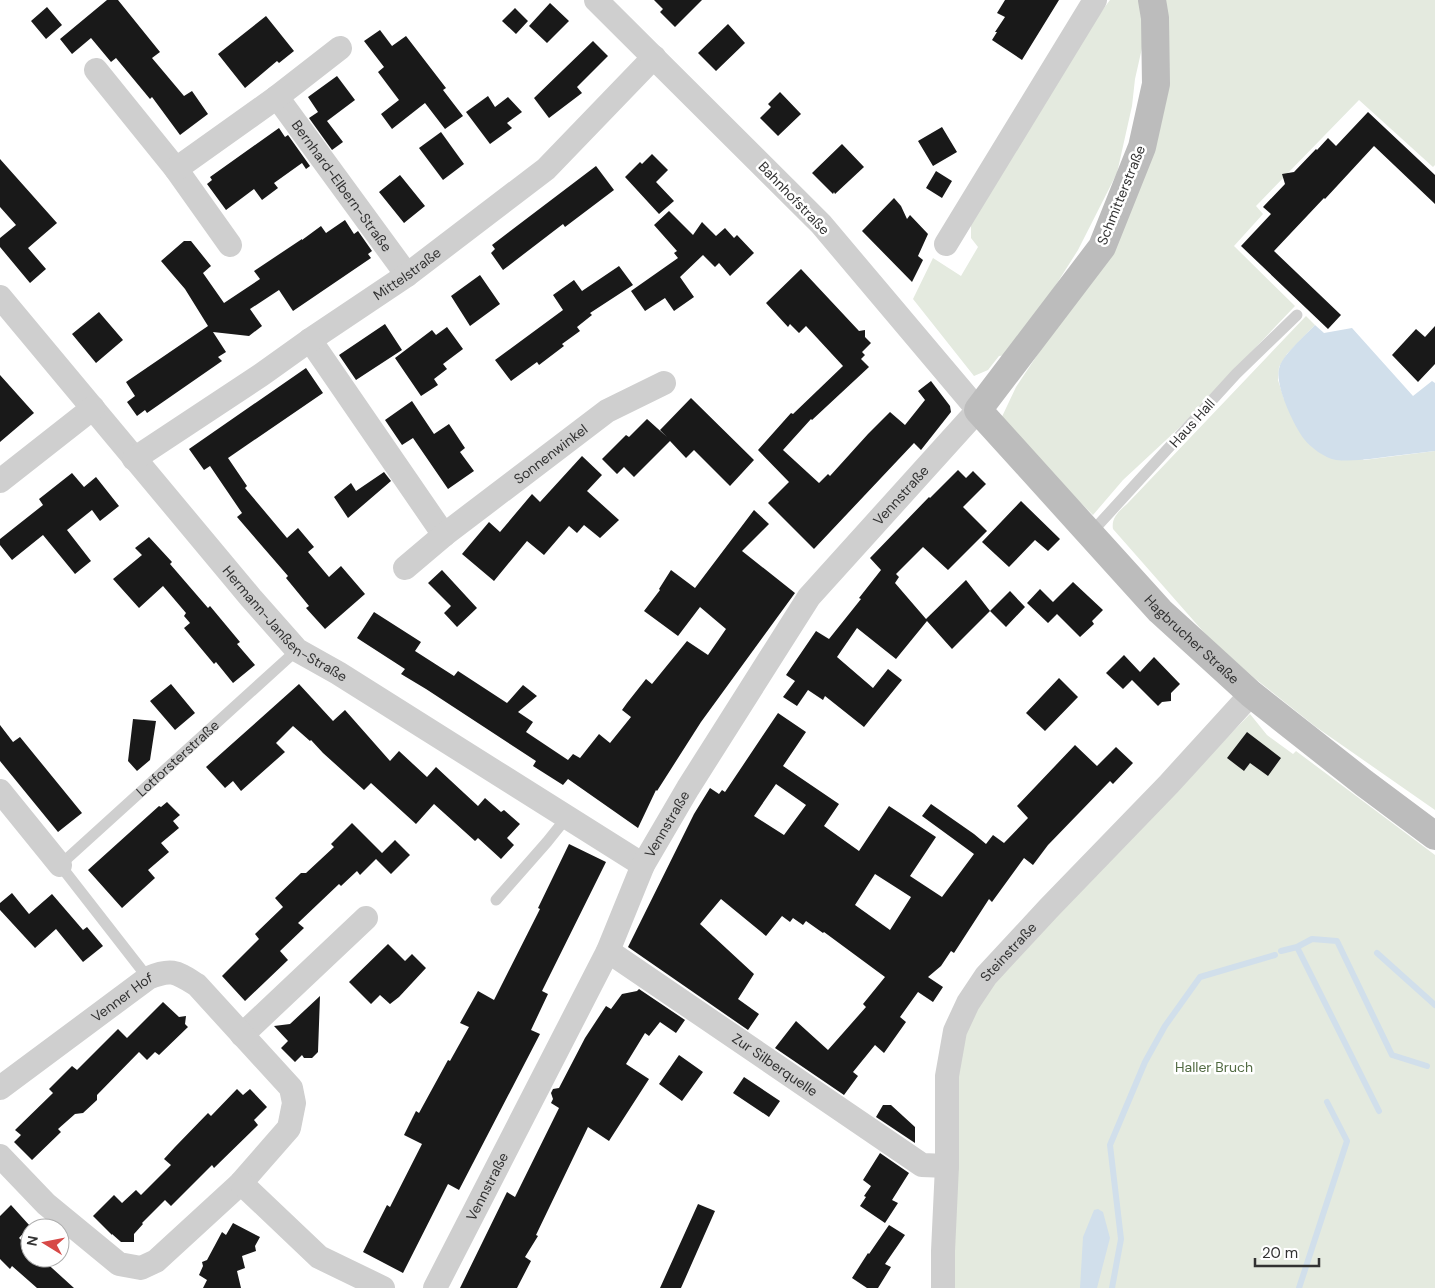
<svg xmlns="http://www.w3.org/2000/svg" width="1435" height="1288" viewBox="0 0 1435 1288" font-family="'DM Sans',sans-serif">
<rect width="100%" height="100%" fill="#fff"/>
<path fill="#e4eadf" d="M1110,0H1139L1142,23V48L1135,79L1132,106L1117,173L1078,250L1047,299L1008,355L999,356L988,370L974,376L913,299L933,258L961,276L978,247L971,238V219L1095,20Z
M1162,0H1435V165L1433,167L1359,100L1256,206L1263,214L1234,246L1295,306L1179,428L1123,480L1093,515L999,423L1016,387L1108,249Z
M1306,316L1315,325L1287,354L1279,367L1278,380L1284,399L1364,460L1435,451V810L1316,727L1253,677L1208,637L1113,529C1111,518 1119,511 1127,504Z
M1250,714L1267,735L1293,754L1296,751L1435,855V1288H951V1071L971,1000Z"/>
<path fill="#d1dfeb" d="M1315,325L1324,333L1352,328L1413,396L1432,381L1435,383V451C1421,453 1407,454 1393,456C1374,458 1355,462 1336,460C1325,458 1311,448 1304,439C1294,426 1275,386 1279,369C1281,356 1306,335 1315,325Z
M1098,1209L1103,1212L1110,1238L1097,1288H1080L1083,1237L1094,1210Z"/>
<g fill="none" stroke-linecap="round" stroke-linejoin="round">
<path stroke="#d1dfeb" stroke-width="6" d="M1297,947L1312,939L1337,941L1392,1055L1427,1066
M1281,951L1297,947L1379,1111
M1377,953L1435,1005
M1112,1288L1121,1239L1110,1145L1145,1062L1165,1026L1200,977L1275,955
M1299,1288L1347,1141L1327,1102"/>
</g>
<path fill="#191919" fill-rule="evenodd" d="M107,0H118L160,52L152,58L184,96L192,91L208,114L180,135L152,97L150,99L116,58L111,62L91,38L72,54L60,39Z
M654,0H702L675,27L660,12L663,9Z
M1005,0H1059L1022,60L992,40L997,32H995L1005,17L997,13Z
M550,3L569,21L547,43L529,26Z
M47,7L62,25L46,39L31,21Z
M515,8L528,21L516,34L502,21Z
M266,16L294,51L279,63L277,61L245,88L218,54Z
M728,24L745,43L716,71L698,53Z
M380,30L392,46L406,36L446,88L443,90L463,116L445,129L425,103L392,129L381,114L399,100L378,72L384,67L364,41Z
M593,41L608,56L577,87L582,93L549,118L534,98Z
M337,76L355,100L327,121L343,142L332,150L309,118L318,112L308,97Z
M780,92L801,114L778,136L760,118L771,107L768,104Z
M488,96L495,107L508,97L522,112L507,123L512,128L490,144L466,112Z
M1368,112L1435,175V204L1374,146L1325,199L1324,198L1274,251L1341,315L1328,329L1241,246L1271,214L1263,207L1285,184L1282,174L1294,172L1316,149L1317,150L1328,138L1336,146Z
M942,127L957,152L933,166L918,141Z
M279,128L285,137L288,135L310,166L306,169L302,163L274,183L278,188L262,200L254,189L226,210L207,184L212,180L210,177Z
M441,132L464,164L443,180L419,148Z
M842,144L864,167L835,194L834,192L833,194L812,173Z
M652,154L668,170L656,182L674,201L659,214L625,177L640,162L642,164Z
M0,159L57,223L28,248L46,269L30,283L0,247V238L16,225L0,207Z
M596,166L614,190L565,227L563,224L503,270L491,253L495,249L492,245Z
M936,171L952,181L942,198L926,188Z
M400,175L425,206L404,223L379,192Z
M894,198L901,206L907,219L910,215L928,234L918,256L923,260L912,282L862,231Z
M669,211L693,235L702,222L716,236L725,228L734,238L737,235L754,253L730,276L719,263L715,267L703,255L680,277L694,297L674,311L665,298L645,311L631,291L678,258L674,253L677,251L654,225Z
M345,220L354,234L358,231L372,251L368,254L371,258L293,311L279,290L250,309L262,326L249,336L213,332L226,352L218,357L222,361L147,413L145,410L137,416L127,402L135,396L126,382L208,326L185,289L161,261L184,241H191L211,266L203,273L224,303L260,279L254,271L302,239V240L321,226L326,233Z
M619,266L633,285L590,313L592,315L577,327L580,331L562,344L564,346L539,365L537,362L511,381L495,360L563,310L553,295L574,280L582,291Z
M801,269L859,331L865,330V337L871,343L862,352L865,355L861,359L869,367L812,420L811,419L783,450L819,483L828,474L830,476L868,434L890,412L905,425L925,400L918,391L931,381L950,406L951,412L921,450L914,443L814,549L768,503L789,482L758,450L791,413L793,414L843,366L806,326L799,333L790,324L788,327L766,303Z
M480,275L500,304L470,326L451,296Z
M99,312L123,340L96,363L72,334Z
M385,324L402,350L356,380L339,355Z
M1435,326V364L1418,382L1392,355L1416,329L1425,337Z
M447,327L463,349L443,364L447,369L434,379L438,385L421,396L395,358L432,330L436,335Z
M306,368L323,393L228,458L247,486L245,488L287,538L298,528L314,547L308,552L329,577L341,566L365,594L325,629L306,608L309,606L286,578L288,576L237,517L242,513L210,466L204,470L189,449Z
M0,375L34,413L0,442Z
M691,398L754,460L730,486L694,450L686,458L670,441L634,477L624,467L617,474L602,459L626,435L629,437L647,419L667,437L660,430Z
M412,401L434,434L449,424L465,448L460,452L474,471L448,489L413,438L402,445L385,420Z
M582,456L602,475L587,491L619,520L600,538L584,525L577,533L569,526L544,555L527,541L494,581L462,554L489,522L500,532L532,494L540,502Z
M958,470L966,478L973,471L986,484L963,507L987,531L948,570L923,547L896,574L899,577L895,583L926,619L966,580L990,611L952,649L927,621L896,659L857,628L837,657L873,688L888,669L902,680L864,727L825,696L823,700L808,690L797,706L783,697L795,681L786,675L816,631L829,639L861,599L859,598L881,570L870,558L929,497L930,498Z
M384,472L391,481L348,518L334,497L351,483L356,491Z
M72,473L84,487L96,477L119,506L100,521L92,510L67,530L91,561L75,574L43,535L12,560L0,545V539L43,505L39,499Z
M1021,501L1060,539L1048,551L1035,540L1009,567L982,542Z
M754,510L769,524L742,551L795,593L701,722L657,791L656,790L638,828L568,779L563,785L533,766L536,761L426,689L401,674L405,669L357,638L374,612L421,642L415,651L454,676L458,671L507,703L523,685L537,696L518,712L533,722L526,732L568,760L573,754L580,758L599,734L610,743L631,717L622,710L627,703L646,679L652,684L687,641L708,655L726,629L700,607L678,636L644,611L660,590L659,589L671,570L695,588Z
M149,537L172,562L170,564L208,608L210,606L240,642L237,644L255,665L233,683L216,662L214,664L184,628L190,623L184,616L186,613L163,586L139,608L113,579L142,555L135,548Z
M442,570L477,608L457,627L444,613L451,606L428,583Z
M1073,582L1103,610L1092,621L1094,624L1080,637L1057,614L1048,623L1027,603L1040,589L1053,602Z
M1010,591L1025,607L1006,627L990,611Z
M1124,655L1140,672L1154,657L1180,684L1171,693V701L1162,702L1158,706L1132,680L1123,689L1106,673Z
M1059,678L1078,697L1045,731L1026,713Z
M171,684L195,713L175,730L150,701Z
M299,684L333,721L345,710L390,761L399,751L427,777L436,767L478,806L485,798L501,812L504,810L520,824L507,838L514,845L501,859L478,838L475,841L434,804L416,824L371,783L364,790L323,753L311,740L310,741L293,726L276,743L285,752L241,791L233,781L225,788L206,767Z
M778,713L806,732L783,766L839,804L824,826L859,851L889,806L936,837L910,876L942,897L974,854L922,816L931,804L974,834L986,844L993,835L1004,843L1028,818L1017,806L1075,745L1097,766L1116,747L1133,763L1113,784L1110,781L1048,845L1033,865L1024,858L992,902L989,899L954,953L951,951L941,966L928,977L943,987L933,1002L918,992L900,1017L906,1022L884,1053L875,1045L853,1072L858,1076L844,1095L775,1048L796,1021L828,1050L866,1007L863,1004L885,977L824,932L823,933L806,921L803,925L793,918L790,922L782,916L766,936L721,899L700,924L754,974L738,999L759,1014L748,1030L628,947L694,814L710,788L719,794L722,790L725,792ZM776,784L806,805L784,835L754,816ZM875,874L911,897L890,930L855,905Z
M133,719L156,721L150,760L137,771L128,761Z
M0,725L13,742L20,737L82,813L58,832L0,761Z
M1247,732L1281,758L1268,776L1250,763L1244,771L1227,758Z
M167,802L180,815L173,821L179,828L161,843L169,852L148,870L155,878L122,908L88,870L159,806L161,807Z
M352,823L382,853L395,840L410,855L391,874L376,859L360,875L357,871L341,886L339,884L298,923L304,928L280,951L288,960L245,1001L222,976L259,939L255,934L283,907L275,898L301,873H306L334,847L331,844Z
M569,844L606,862L542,991L548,994L531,1030L540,1034L459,1190L448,1184L403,1273L363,1252L387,1205L390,1207L422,1144L404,1135L416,1111L419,1113L448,1060L450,1061L469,1027L460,1023L478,991L494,1000L540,909L538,908Z
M12,893L29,914L52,894L83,930L87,927L103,946L83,962L56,929L35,948L0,910V903Z
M388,944L405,961L412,954L426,968L399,997L390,1004L380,995L371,1004L349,982Z
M639,989L685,1020L676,1033L660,1022L649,1036L645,1033L626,1064L649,1079L609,1141L588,1127L536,1235L538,1236L525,1257L531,1261L517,1288H460L507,1192L515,1197L559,1108L551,1103L553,1099L551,1093L553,1089L559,1088L585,1038L606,1006L611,1009L622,994L637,991Z
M320,996L318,1052L312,1058H304L302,1055L295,1062L281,1048L288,1041L274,1026L290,1024Z
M163,1002L179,1017L186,1016L185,1024L188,1027L159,1055L155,1052L147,1060L139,1052L97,1095V1100L83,1113L75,1114L58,1129L61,1132L32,1160L14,1142L21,1135L15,1130L53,1093L49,1089L72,1066L77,1070L118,1029L127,1038Z
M679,1055L703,1072L682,1101L659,1084Z
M744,1077L780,1101L769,1117L733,1093Z
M237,1089L243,1095L250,1089L267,1107L254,1120L258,1125L214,1168L212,1165L171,1206L165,1200L142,1223L143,1224L134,1234V1242H121L112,1234V1235L93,1216L114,1195L122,1203L136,1190L141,1195L171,1165L164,1159L175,1147L208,1113L211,1116Z
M883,1105H891L915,1127V1143L876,1117Z
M880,1153L909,1173L892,1200L898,1203L885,1223L860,1206L866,1197L864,1196L871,1186L863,1180Z
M698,1204L715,1211L681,1288H660Z
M11,1205L30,1226L19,1238L30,1248V1258H41L74,1288H37L12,1266L10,1269L0,1259V1216Z
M233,1223L260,1237L255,1246L256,1251L242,1256L245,1268L237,1271L241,1288H203L207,1280L199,1275L203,1266L202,1262L207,1260L222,1232L226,1235Z
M889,1225L905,1235L885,1264L891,1267L878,1288H867L852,1278L868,1253L869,1254Z"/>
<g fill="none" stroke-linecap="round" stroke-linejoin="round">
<g stroke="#cfcfcf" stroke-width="11">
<path d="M1090,534L1236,374L1297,315"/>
<path d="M496,900L547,842L567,817"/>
<path id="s1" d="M148,978L60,865L297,650"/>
</g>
<g stroke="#cfcfcf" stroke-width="24">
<path d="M96,70L176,169L230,245"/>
<path id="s2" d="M277,97L407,275"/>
<path d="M176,169L277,97L340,48"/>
<path d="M946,244L1095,0"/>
<path id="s3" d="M0,297L251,598L297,650L338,673L643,865"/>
<path d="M310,340L444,535"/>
<path id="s4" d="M134,459L261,375L310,340L407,275L546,169L654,57"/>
<path d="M0,481L93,408"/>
<path id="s5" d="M405,568L444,535L607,411L664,383"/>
<path d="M0,791L60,865"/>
<path id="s6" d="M608,951L922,1165L947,1166"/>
<path d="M242,1035L366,918"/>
<path id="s7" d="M0,1088L148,978C172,968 176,972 197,985L291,1088L294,1103L289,1128L241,1183L156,1261L141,1268L119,1264L46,1204L0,1156"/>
<path d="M241,1183L319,1257L383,1288"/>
<path id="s8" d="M435,1288L608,951L643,865L688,788L809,597L978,410L821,224L596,0"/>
<path id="s9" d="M943,1288V1251L947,1166V1076L955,1031L968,1003L986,976L1049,908L1169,784L1251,694"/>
</g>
<path stroke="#bcbcbc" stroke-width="28" id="s10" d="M1152,0L1155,18L1156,84L1142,147L1102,247L978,410L1160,611L1251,694L1364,783L1435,836"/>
</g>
<g text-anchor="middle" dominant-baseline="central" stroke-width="5" stroke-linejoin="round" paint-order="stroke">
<g font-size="14" fill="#323232" stroke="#fff">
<text stroke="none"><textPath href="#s2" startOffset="110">Bernhard-Elbern-Straße</textPath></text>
<text transform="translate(1121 195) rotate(-68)">Schmitterstraße</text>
<text transform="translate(794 198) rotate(46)">Bahnhofstraße</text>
<text stroke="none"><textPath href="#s4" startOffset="330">Mittelstraße</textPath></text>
<text transform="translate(1192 423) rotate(-48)">Haus Hall</text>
<text stroke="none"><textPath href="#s5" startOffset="185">Sonnenwinkel</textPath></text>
<text stroke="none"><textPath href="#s8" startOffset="924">Vennstraße</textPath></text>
<text stroke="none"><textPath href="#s3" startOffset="435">Hermann-Janßen-Straße</textPath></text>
<text stroke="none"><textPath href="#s10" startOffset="775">Hagbrucher Straße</textPath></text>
<text stroke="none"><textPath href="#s1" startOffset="302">Lotforsterstraße</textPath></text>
<text stroke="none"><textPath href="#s8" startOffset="519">Vennstraße</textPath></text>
<text stroke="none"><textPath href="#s9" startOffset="354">Steinstraße</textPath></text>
<text stroke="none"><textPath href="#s7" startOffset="152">Venner Hof</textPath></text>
<text stroke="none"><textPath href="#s6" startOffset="202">Zur Silberquelle</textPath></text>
<text stroke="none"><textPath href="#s8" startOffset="114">Vennstraße</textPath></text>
</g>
<g font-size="14" fill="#526b43" stroke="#fff">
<text x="1214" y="1067">Haller Bruch</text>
</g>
</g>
<g transform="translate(45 1243) rotate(280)"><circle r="24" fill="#ffffff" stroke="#adadad"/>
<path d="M0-4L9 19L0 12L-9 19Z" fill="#d74947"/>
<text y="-8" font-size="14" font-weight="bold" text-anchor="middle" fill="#323232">N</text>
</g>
<path d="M1255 1258v8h64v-8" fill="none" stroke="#323232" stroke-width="2.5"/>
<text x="1262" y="1258" font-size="15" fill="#323232" stroke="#ffffff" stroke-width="4" paint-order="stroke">20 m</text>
</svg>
